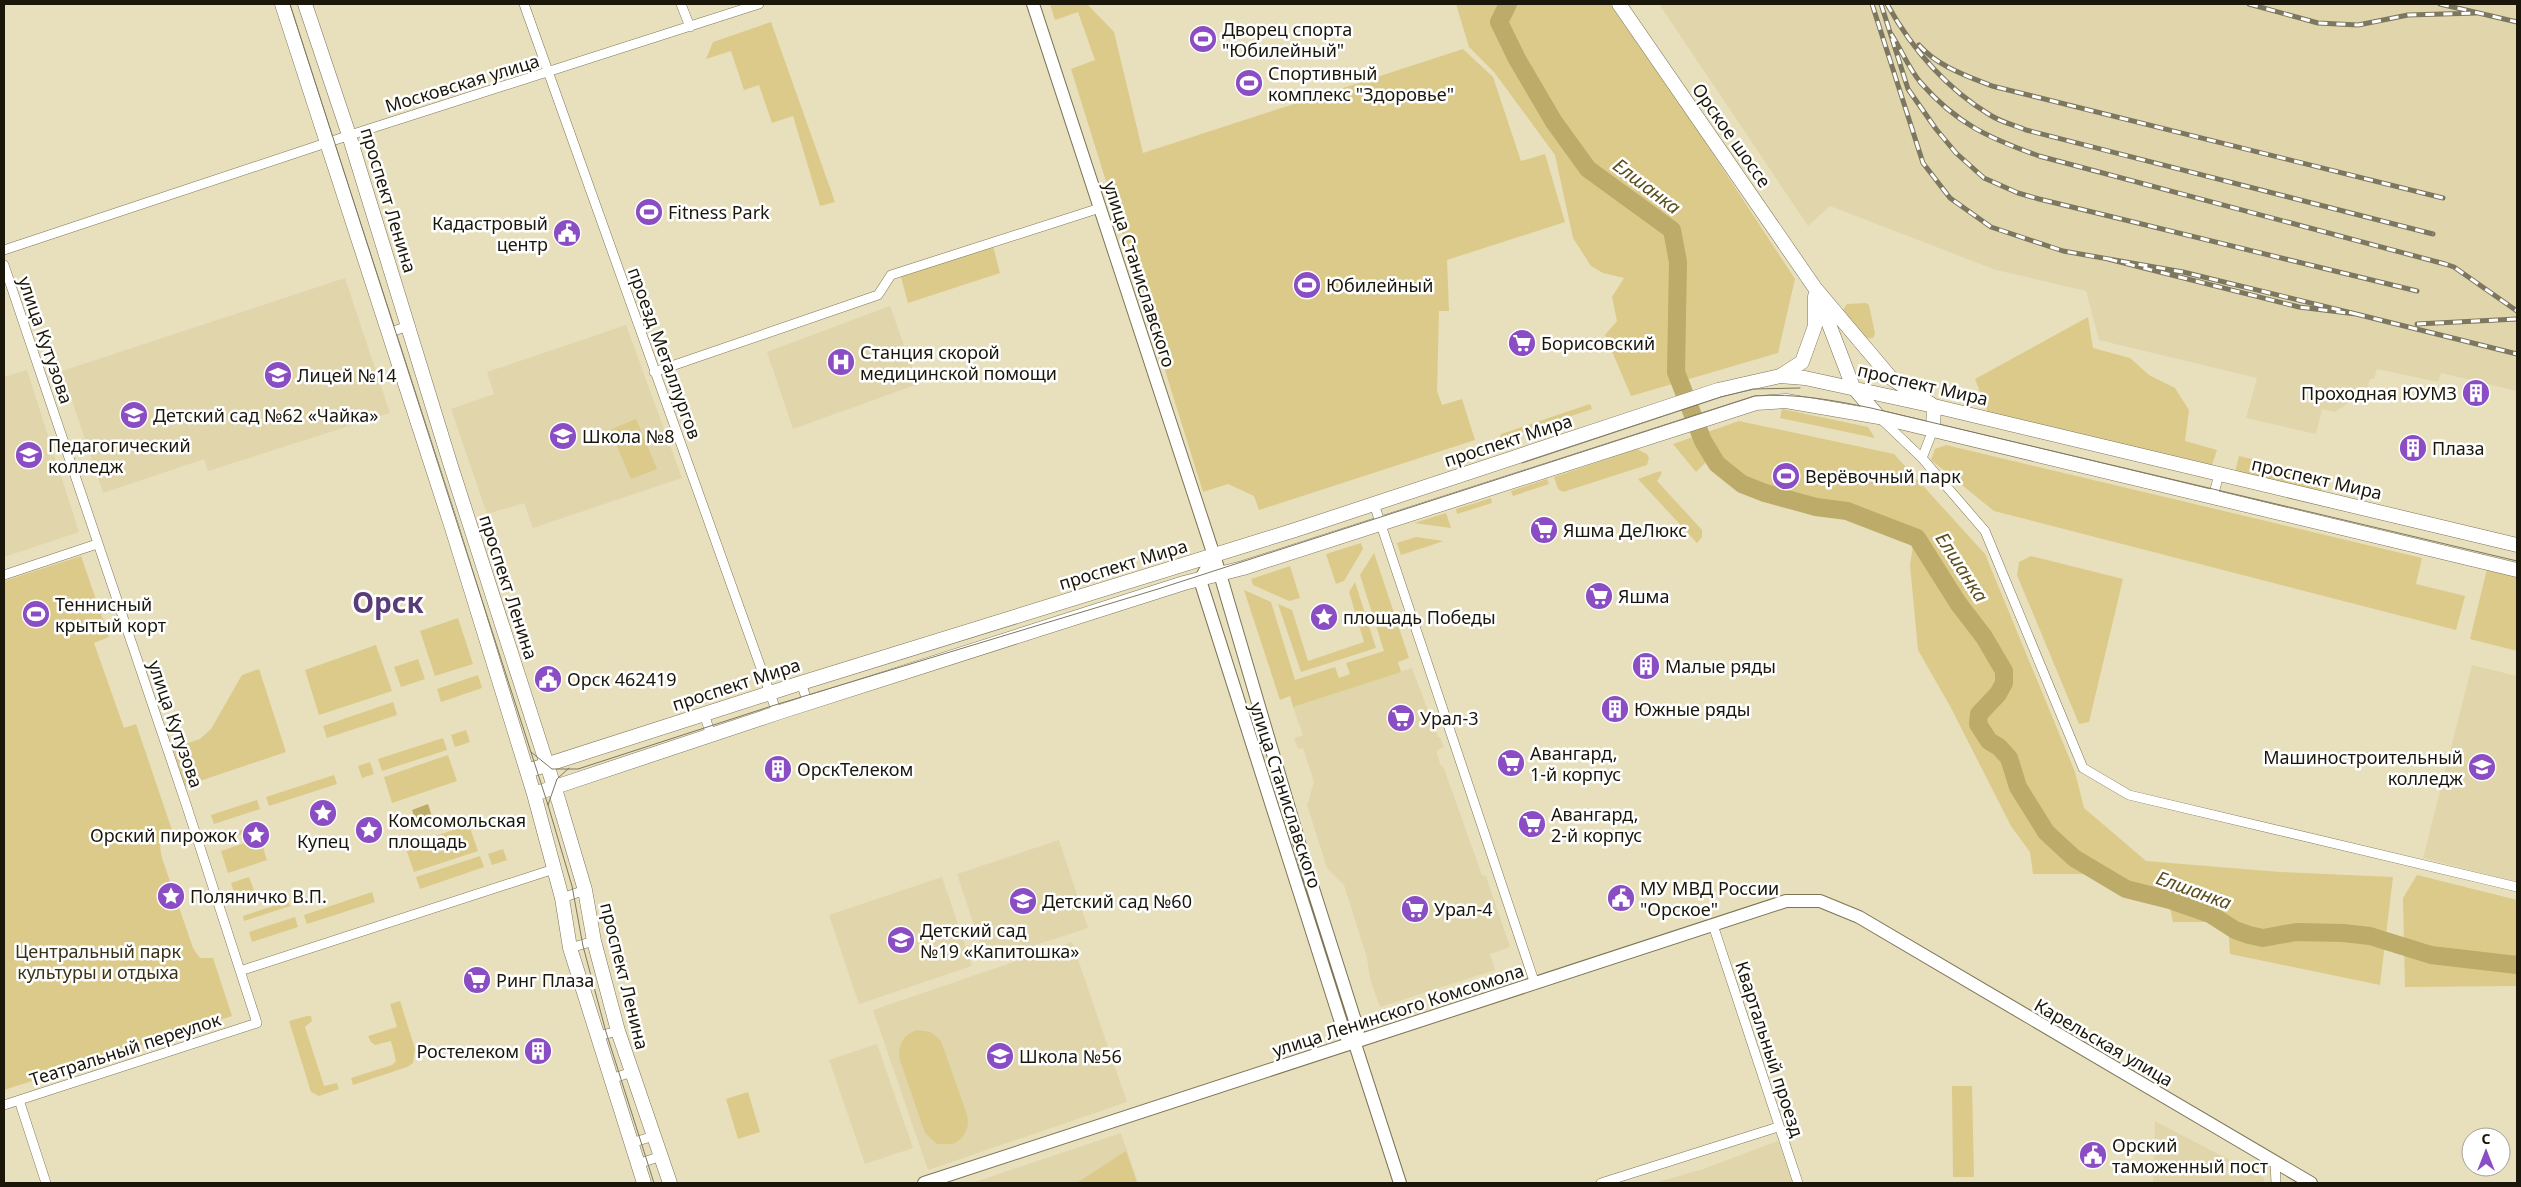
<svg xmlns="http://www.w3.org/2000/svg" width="2521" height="1187" viewBox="0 0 2521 1187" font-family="'Noto Sans',sans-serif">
<rect width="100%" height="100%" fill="#e8e0bd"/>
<path fill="#e0d5ab" d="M1659,4H2517V391L2441,373L2438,382L2377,369L2374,379H2370L2367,390L2335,412L2322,409L2316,434L2246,418L2257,378L2099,340L2086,291L1996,270L1830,206L1808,226Z
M345,278L390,413L208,471L204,459L103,493L62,371Z
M890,306L918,384L793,429L767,352Z
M626,325L682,478L533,528L524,503L487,514L451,409L494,394L487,372Z
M27,370L79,532L4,557V377Z
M2472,665L2517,676V882L2423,858Z
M1412,668L1438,737H1440L1444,747L1436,751L1441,766H1443L1482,875L1486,876L1510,947L1490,954L1495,970L1380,1007L1370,979L1367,958L1344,885L1327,868L1307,805L1314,782L1303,748L1298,749L1294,738L1303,735L1293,707Z
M1059,840L1088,928L986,961L957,874Z
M942,877L972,966L859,1004L829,915Z
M1072,942L1127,1102L928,1170L873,1010Z
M877,1044L913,1148L865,1164L829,1060Z
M2155,1121L2264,1178V1183H2153Z
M1121,1133L1138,1183H972Z
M1778,1141L1793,1183H1655L1703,1169Z"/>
<path fill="#dbca8a" d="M1050,4H1087L1114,32L1143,153L1463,49L1493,77L1521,161L1545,154L1565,222L1447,260L1449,311H1439L1437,391L1442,405L1462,399L1475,440L1259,510L1254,496L1228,484L1203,492L1071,69L1095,60L1078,12L1055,20Z
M1456,4H1610L1698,131L1795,279L1778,353L1631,396L1605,335L1617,321L1612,297L1624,278L1603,273L1591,266L1573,238L1555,155L1494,72L1469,47Z
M771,22L835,202L820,206L793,116L772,123L759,85L744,90L731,51L706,59L713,42Z
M993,246L1000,273L908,303L901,277Z
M1866,303L1869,305L1875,334L1873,338C1859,342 1850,320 1843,310L1847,304Z
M2088,317L2093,348L2130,358L2149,375L2175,388L2189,410L2185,441L2217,450L2212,465L1988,413L1975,379Z
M1590,404L1592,409L1499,440L1501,434Z
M1782,409L1868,427L1875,438L1780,418Z
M636,419L657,469L631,479L610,430Z
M1739,421L1894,454L1985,554L2075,772L2084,808L2146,861L2280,872L2393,877L2380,985L2230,954L2228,922H2173L2167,893L2094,874H2033L2030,852L2011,826L1950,706L1918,650L1910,565L1915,533L1900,529L1867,513L1821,504L1759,487L1708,460L1696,472L1673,444Z
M1946,445L2422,558L2416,584L2465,596L2456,630L1994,511L1931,460L1935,449Z
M1637,449L1647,454L1649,458L1647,465L1563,492L1558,489L1554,477Z
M2239,456L2325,476L2321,492L2235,472Z
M1660,471L1662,473L1657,481L1702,530V537L1697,543L1638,479Z
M1547,479L1549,484L1513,496L1511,491Z
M1491,498L1492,503L1457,514L1456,509Z
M1446,513L1451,528L1414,523Z
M1416,537L1444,541L1401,555L1397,543Z
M1361,543L1363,549L1344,581L1336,584L1326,554Z
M1374,553L1409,658L1398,662L1401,672L1293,707L1290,696L1280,700L1244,590L1271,602L1295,680L1335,667L1339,678L1350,674L1346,663L1384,651L1360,575Z
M81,556L109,637L94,643L124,728L136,724L172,830C159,836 159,845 162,858L193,948L200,958H213L232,1016L4,1090V581Z
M2031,556L2123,579L2089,722L2079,724L2017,575L2019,562Z
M1290,566L1300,598L1289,601L1253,585L1251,579Z
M2487,569L2517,577V651L2470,639Z
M1355,582L1376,648L1301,672L1278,604L1292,610L1308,661L1364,642L1349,592Z
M458,618L473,664L435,676L420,631Z
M376,645L392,691L319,715L305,670Z
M418,659L425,679L401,687L394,667Z
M259,669L286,752L185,786L173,748L200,739L211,729L242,675Z
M478,675L482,688L441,702L437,689Z
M393,702L397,715L327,738L323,726Z
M466,730L470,742L455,747L451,735Z
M443,738L447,750L382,771L378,759Z
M448,755L457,781L392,803L384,777Z
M370,762L374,774L362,778L358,766Z
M334,775L337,784L269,806L266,797Z
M257,800L260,809L214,824L211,815Z
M262,823L264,827L218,842L217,838Z
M469,825L478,851L414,872L405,846Z
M260,838L267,860L228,873L221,851Z
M503,849L507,860L492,865L488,854Z
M480,856L484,867L420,889L416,877Z
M2417,875L2517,900V986L2405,987L2403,898Z
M249,877L257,898L238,905L231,883Z
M372,892L375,902L307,924L304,915Z
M288,901L290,906L244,921L243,916Z
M295,917L298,927L252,942L249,932Z
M400,1001L415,1049L413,1063L407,1067L353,1085L351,1078L392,1065L396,1061L391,1041L375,1045L371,1042L368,1036L397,1027L390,1004Z
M307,1016H311L312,1021L305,1027L324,1086L337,1083L339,1089L319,1096L311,1092L289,1021Z
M917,1030L931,1032L941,1041L967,1115C970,1128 965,1138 953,1144H937L925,1133L900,1060C897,1046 903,1035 917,1030Z
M1952,1086H1972L1974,1177H1953Z
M748,1092L760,1132L738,1139L726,1099Z
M1126,1151L1137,1183H1078V1182Z"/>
<path fill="#bcab69" d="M428,804L433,820L417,825L412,810Z"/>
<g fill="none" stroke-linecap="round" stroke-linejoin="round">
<path stroke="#bcab69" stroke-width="18" d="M1508,4L1499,22L1517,59L1554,122L1588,169L1672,230L1678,262L1676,372L1703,441L1717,464L1742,484L1765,493L1816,507L1847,511L1917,538L1958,603L1984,637L2004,671V683L1998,694L1979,714L1978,724L1989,741L1999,747L2009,758L2018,787L2046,832L2074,858L2126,889L2170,900L2210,914L2235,930L2249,935L2263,938L2296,932L2343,933L2370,936L2431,955L2517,965"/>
<defs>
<path id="street" d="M524,4L777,713
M681,4L690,27
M4,250L341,138L759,4
M4,265L186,804L257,1023L4,1105
M388,333L408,326
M654,372L878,295L891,275L1100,208
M1881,419L1922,458L1985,531L2083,768L2129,795L2517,887
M1922,458L1933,430
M2213,497L2219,474
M1374,504L1535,984
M4,575L97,544
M801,683L808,703
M704,714L711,735
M562,898L585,890
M1713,925L1798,1183
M570,948L594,941
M240,971L554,869
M598,1036L618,1031
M611,1079L632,1072
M19,1100L46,1183
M631,1143L654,1136
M2275,1163L2276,1183
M638,1164L661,1156
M1601,1183L1778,1127"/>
<path id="secondary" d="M1033,4L1220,574L1309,876L1358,1030L1355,1044L1400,1183
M1214,555L1200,580L1345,1035L1355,1044
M924,1183L1786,901H1820L1859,917L2311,1183"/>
<path id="primary" d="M282,4L452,528L534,794L562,898L570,948L644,1183
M305,4L349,135L450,463L559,802L585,890L594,941L618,1031L670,1183
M1619,4L1815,288L1891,378L1934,406L1933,430
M1819,298L1853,387L1879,417
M1780,376L1802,362L1815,326V296
M527,771L801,683L1295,530L1718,390L1780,376L1805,378L1934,406L2517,545
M534,794L777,713L1184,583L1243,568L1756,403L1786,401L1879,417L2517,570"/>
</defs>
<use href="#street" stroke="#7c7455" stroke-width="10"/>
<use href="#secondary" stroke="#7c7455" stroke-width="14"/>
<use href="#primary" stroke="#7c7455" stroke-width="15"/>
<use href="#street" stroke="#fff" stroke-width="9"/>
<use href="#secondary" stroke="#fff" stroke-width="12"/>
<use href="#primary" stroke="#fff" stroke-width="14"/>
<path stroke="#7d7760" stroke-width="1" d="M290,4L548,805L572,886L583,946L606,1032L654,1183
M1522,463L1721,397L1753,389L1800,388
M531,752L552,769H578L775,705L1158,589L1755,396C1795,393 1832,400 1871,408L2517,561
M548,805L557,779L569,768"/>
<defs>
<path id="rail" d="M1872,4L1923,163L1950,198L1991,227L2063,251L2183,272L2356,314L2299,307L2108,259
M1881,4L1908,89L1936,129L1956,153L1984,178L2018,193L2039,199L2417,291
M1887,4C1912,49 1946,88 1990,115C2001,122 2014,125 2026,130L2433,234
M2249,4L2318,23L2358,25L2408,15L2477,13
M2440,4L2517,22
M1891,34C1901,49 1909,69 1921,83C1957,124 1989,138 2039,156L2445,264L2454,267L2517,311
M1919,45C1937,66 1967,76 1992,86L2443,198
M2356,314L2517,354
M2417,324L2517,319"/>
</defs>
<use href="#rail" stroke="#7d7760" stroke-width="5"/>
<use href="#rail" stroke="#fff" stroke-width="3" stroke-dasharray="9" stroke-linecap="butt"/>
</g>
<defs>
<symbol id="stadium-disc" viewBox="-11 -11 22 22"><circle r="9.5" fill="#8b4dc3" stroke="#fff"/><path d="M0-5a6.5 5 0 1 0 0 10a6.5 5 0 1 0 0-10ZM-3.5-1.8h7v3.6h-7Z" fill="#fff"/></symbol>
<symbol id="civic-disc" viewBox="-11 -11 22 22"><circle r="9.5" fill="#8b4dc3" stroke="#fff"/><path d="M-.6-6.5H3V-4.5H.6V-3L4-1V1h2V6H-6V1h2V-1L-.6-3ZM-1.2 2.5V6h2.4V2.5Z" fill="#fff"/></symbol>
<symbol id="supermarket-disc" viewBox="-11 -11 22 22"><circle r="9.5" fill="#8b4dc3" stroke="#fff"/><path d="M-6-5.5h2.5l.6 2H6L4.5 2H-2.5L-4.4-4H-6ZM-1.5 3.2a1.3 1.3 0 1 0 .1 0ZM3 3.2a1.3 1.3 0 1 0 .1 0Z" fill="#fff"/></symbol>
<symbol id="hospital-disc" viewBox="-11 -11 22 22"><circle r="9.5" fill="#8b4dc3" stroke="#fff"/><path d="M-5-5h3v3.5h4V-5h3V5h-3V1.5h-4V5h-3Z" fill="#fff"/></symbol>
<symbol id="university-disc" viewBox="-11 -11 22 22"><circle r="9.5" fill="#8b4dc3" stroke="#fff"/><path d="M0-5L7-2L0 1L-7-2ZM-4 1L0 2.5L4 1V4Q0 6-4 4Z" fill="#fff"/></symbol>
<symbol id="building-disc" viewBox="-11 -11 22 22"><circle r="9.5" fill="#8b4dc3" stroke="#fff"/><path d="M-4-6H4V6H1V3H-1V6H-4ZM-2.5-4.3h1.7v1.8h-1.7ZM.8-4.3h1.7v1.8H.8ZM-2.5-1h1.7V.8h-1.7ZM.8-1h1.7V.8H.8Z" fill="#fff"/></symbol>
<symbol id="school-disc" viewBox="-11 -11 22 22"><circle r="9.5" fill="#8b4dc3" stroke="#fff"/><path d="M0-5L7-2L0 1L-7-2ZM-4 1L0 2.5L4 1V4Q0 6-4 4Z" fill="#fff"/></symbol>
<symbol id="sight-disc" viewBox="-11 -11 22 22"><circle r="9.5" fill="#8b4dc3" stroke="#fff"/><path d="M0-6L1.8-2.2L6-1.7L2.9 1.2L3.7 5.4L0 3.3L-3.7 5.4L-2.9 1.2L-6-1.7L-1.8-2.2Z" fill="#fff"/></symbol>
</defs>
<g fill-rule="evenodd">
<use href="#stadium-disc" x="1187" y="23" width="32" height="32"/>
<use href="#stadium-disc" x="1233" y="67" width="32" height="32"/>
<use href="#stadium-disc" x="633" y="196" width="32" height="32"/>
<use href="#civic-disc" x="551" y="217" width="32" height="32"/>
<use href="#stadium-disc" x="1291" y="269" width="32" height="32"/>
<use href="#supermarket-disc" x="1506" y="327" width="32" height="32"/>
<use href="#hospital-disc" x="825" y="346" width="32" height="32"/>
<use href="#university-disc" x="262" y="359" width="32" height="32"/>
<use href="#building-disc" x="2460" y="377" width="32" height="32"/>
<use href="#school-disc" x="118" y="399" width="32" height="32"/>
<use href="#school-disc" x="547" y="420" width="32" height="32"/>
<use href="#building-disc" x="2397" y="432" width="32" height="32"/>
<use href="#university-disc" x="13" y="439" width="32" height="32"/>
<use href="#stadium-disc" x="1770" y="460" width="32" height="32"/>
<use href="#supermarket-disc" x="1528" y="514" width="32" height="32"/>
<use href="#supermarket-disc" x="1583" y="580" width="32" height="32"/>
<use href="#stadium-disc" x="20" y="598" width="32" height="32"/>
<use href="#sight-disc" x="1308" y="601" width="32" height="32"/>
<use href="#building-disc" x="1630" y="650" width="32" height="32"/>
<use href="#civic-disc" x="532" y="663" width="32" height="32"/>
<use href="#building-disc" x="1599" y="693" width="32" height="32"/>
<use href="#supermarket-disc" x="1385" y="702" width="32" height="32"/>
<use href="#supermarket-disc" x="1495" y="747" width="32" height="32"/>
<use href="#university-disc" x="2466" y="751" width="32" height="32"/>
<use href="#building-disc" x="762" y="753" width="32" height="32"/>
<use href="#sight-disc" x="307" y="797" width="32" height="32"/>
<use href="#supermarket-disc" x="1516" y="808" width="32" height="32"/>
<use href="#sight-disc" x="353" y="814" width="32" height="32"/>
<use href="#sight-disc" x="240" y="819" width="32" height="32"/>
<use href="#sight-disc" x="155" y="880" width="32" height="32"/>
<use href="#civic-disc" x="1605" y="882" width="32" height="32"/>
<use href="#school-disc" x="1007" y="885" width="32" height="32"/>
<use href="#supermarket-disc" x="1399" y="893" width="32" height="32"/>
<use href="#school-disc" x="885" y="924" width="32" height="32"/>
<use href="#supermarket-disc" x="461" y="964" width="32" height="32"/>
<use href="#building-disc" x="522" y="1035" width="32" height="32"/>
<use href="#school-disc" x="984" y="1040" width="32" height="32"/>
<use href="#civic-disc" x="2077" y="1139" width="32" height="32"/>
</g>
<g text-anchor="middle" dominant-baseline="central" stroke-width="5" stroke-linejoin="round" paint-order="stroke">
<g font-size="18" fill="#1a170a" stroke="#fff" text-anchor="start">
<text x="1222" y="29">Дворец спорта<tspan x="1222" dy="21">"Юбилейный"</tspan></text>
<text x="1268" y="73">Спортивный<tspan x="1268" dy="21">комплекс "Здоровье"</tspan></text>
<text x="668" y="212">Fitness Park</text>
<text x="548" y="223" text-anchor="end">Кадастровый<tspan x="548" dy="21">центр</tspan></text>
<text x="1326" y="285">Юбилейный</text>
<text x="1541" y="343">Борисовский</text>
<text x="860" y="352">Станция скорой<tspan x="860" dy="21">медицинской помощи</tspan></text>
<text x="297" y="375">Лицей №14</text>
<text x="2457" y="393" text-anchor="end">Проходная ЮУМЗ</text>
<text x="153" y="415">Детский сад №62 «Чайка»</text>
<text x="582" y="436">Школа №8</text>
<text x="48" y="445">Педагогический<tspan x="48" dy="21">колледж</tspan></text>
<text x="2432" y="448">Плаза</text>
<text x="1805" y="476">Верёвочный парк</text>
<text x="1563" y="530">Яшма ДеЛюкс</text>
<text x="1618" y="596">Яшма</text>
<text x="55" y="604">Теннисный<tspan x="55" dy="21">крытый корт</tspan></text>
<text x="1343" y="617">площадь Победы</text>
<text x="1665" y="666">Малые ряды</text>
<text x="567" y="679">Орск 462419</text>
<text x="1634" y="709">Южные ряды</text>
<text x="1420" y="718">Урал-3</text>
<text x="1530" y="753">Авангард,<tspan x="1530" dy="21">1-й корпус</tspan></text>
<text x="2463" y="757" text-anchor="end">Машиностроительный<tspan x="2463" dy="21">колледж</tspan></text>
<text x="797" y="769">ОрскТелеком</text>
<text x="1551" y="814">Авангард,<tspan x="1551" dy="21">2-й корпус</tspan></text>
<text x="388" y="820">Комсомольская<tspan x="388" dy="21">площадь</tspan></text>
<text x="237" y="835" text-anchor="end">Орский пирожок</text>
<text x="323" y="841" text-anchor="middle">Купец</text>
<text x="1640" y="888">МУ МВД России<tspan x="1640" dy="21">"Орское"</tspan></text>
<text x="190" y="896">Поляничко В.П.</text>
<text x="1042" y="901">Детский сад №60</text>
<text x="1434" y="909">Урал-4</text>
<text x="920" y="930">Детский сад<tspan x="920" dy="21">№19 «Капитошка»</tspan></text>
<text x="496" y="980">Ринг Плаза</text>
<text x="519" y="1051" text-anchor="end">Ростелеком</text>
<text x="1019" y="1056">Школа №56</text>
<text x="2112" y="1145">Орский<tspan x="2112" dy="21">таможенный пост</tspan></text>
</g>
<g font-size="18" fill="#1a170a" stroke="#fff">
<text transform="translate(462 83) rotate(-17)">Московская улица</text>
<text transform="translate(1732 135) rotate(55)">Орское шоссе</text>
<text transform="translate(389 200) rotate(73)">проспект Ленина</text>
<text transform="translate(1140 274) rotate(72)">улица Станиславского</text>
<text transform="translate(46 340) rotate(71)">улица Кутузова</text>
<text transform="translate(665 353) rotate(70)">проезд Металлургов</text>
<text transform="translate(1923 384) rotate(13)">проспект Мира</text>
<text transform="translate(1508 440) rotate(-18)">проспект Мира</text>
<text transform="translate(2317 478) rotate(13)">проспект Мира</text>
<text transform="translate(1123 564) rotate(-17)">проспект Мира</text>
<text transform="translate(509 587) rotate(72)">проспект Ленина</text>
<text transform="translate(736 684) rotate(-18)">проспект Мира</text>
<text transform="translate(176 724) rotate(71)">улица Кутузова</text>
<text transform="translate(1286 795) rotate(72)">улица Станиславского</text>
<text transform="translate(625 976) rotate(76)">проспект Ленина</text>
<text transform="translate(1398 1010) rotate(-18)">улица Ленинского Комсомола</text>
<text transform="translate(2104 1042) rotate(30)">Карельская улица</text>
<text transform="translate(125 1049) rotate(-18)">Театральный переулок</text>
<text transform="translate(1770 1049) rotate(72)">Квартальный проезд</text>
</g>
<g font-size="18" fill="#393214" stroke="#fff">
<text x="98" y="951">Центральный парк<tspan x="98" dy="21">культуры и отдыха</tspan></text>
</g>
<g font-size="19" font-style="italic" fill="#5a4e1c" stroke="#fff">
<text transform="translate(1647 186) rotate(37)">Елшанка</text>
<text transform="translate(1962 567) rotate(57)">Елшанка</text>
<text transform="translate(2194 890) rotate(20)">Елшанка</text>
</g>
<g font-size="28" font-weight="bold" fill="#5a3d78" stroke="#fff">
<text x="388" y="602">Орск</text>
</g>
</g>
<rect width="2521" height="1187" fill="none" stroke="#1a170a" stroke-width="10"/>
<g transform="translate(2486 1152)"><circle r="24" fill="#ffffff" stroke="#a3a29d"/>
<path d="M0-4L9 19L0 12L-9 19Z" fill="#8b4dc3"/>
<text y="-8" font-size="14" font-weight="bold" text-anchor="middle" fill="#1a170a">С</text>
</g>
</svg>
